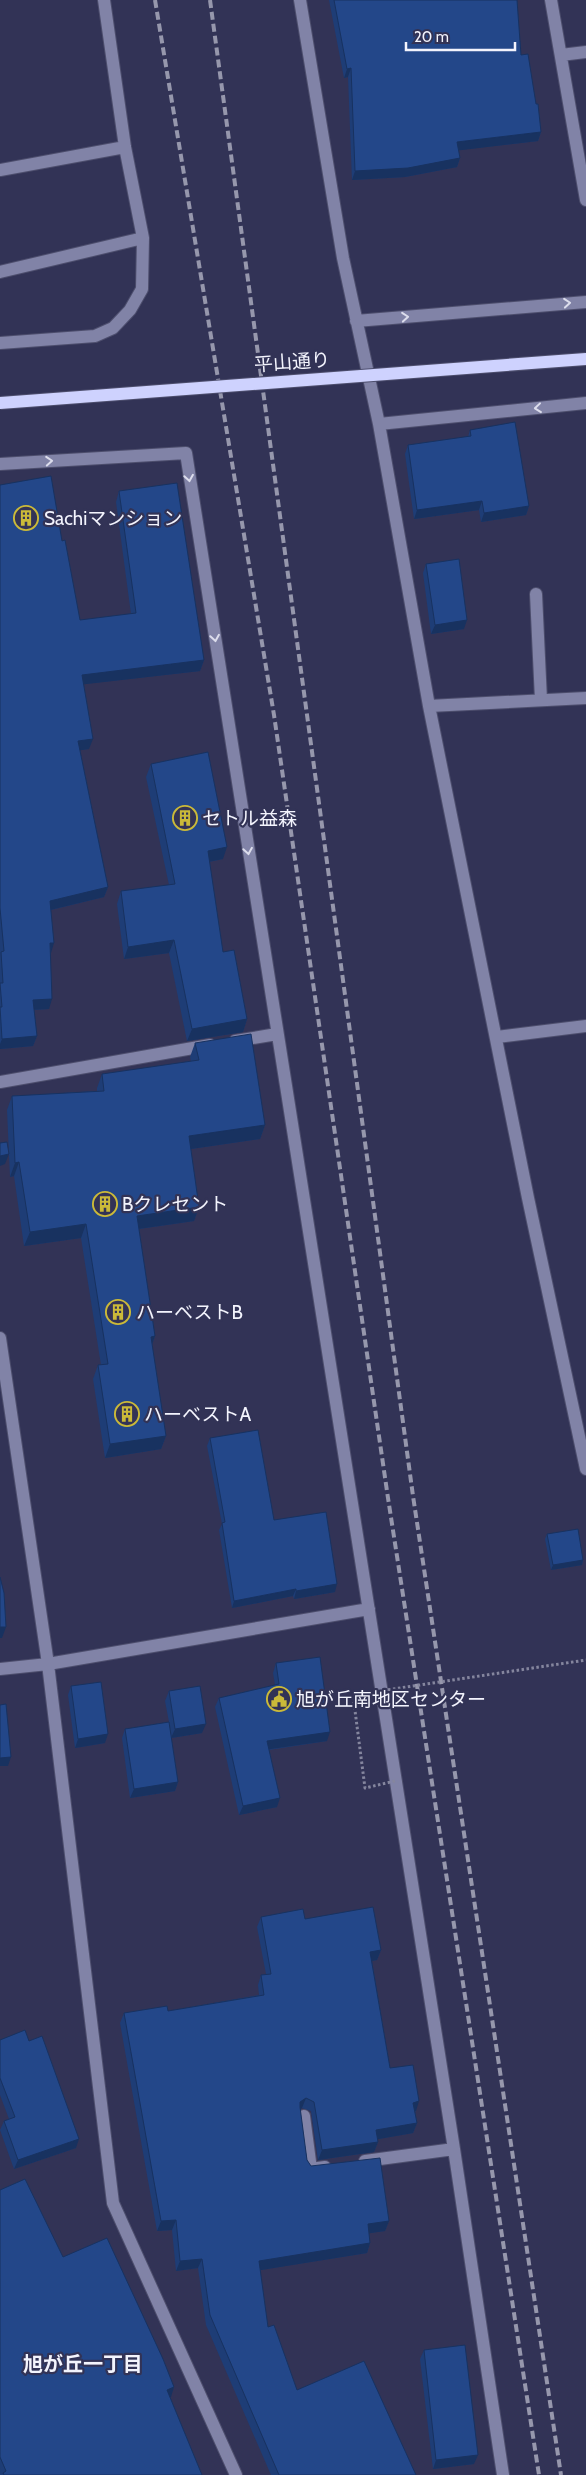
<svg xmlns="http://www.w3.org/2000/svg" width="586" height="2475" viewBox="0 0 586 2475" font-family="Cabin,'Noto Sans JP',sans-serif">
<rect width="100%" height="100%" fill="#323356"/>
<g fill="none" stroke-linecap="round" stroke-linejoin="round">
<defs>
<path id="minor" d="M300,0L343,258L379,424L429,706L528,1198L586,1469
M551,0L586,200
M561,55L586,52
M0,170L125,147
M0,272L143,238
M356,321L586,302
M0,343L95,336L113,328L130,310L142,289L143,238L125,147L104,0
M379,424L586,403
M0,464L186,453L454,2149L503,2475
M536,594L541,700
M429,706L586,698
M497,1037L586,1026
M235,1041L277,1034
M0,1082L210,1045
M0,1338L48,1664L113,2203L236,2475
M0,1669L48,1664L369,1609
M304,2116L311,2169L325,2167
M365,2161L454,2149"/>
</defs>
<use href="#minor" stroke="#4d4e6d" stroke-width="14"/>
<use href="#minor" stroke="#8183a7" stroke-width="12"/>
<path stroke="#9697ac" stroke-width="4" stroke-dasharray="8 4" stroke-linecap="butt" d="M155,0L274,715L388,1498L539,2475
M210,0L413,1496L561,2475"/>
<defs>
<path id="major-bridge" d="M0,403L586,359"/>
</defs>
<use href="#major-bridge" stroke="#4d4e6d" stroke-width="14" stroke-linecap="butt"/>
<path stroke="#85869e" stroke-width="3" stroke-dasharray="2.5 2.5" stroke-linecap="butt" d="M395,1781L365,1788L353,1695L586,1660"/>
<use href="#major-bridge" stroke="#ced2fe" stroke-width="12"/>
</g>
<path fill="#1e3d76" d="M329,0H517L521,55L536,104L541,132L538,141L458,150L460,158L457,167L405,177L352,180L348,77L344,78Z
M470,430L529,506L526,515L481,522L479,510L414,519L405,454L408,445L468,437Z
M0,485L62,541L80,620L131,614L116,502L119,491L204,660L200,671L84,684L89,749L80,750L108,887L104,897L51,910L49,1009L34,1010L37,1036L33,1046L0,1049Z
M426,564L464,629L431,634L423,573Z
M151,764L223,859L209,862L223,952L247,1019L243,1032L187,1041L169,953L124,959L117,904L121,891L169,885L146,777Z
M195,1043L265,1125L260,1139L191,1149L199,1207L194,1221L139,1229L155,1336L152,1345L166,1436L161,1449L105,1458L93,1379L98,1365H101L81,1238L24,1246L14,1176L10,1177L7,1110L12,1096L97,1091V1088L102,1074L191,1062L190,1057Z
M210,1438L274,1520L335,1592L294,1599L293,1596L232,1608L219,1530L222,1524L207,1446Z
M547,1534L583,1560L582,1565L551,1570L545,1539Z
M276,1663L327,1741L269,1750L277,1807L239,1815L215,1707L219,1698L275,1685L273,1673Z
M71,1686L105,1743L75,1748L68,1695Z
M169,1691L202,1733L171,1738L178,1782L175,1791L130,1798L122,1738L125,1729L169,1722L165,1701Z
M261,1917L305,1919L381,1950L377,1960L372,1961L390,2068L416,2111L415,2112L417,2123L413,2133L378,2139V2142L374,2152L318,2160L311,2111L302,2108L300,2110L307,2160L311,2166L389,2221L385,2231L369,2233L370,2243L367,2253L260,2270L268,2327L297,2390L416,2475H271L206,2325L198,2268L176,2271L172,2230L157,2231L120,2023L124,2013L168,2011L259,1995L258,1985L261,1975L266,1974L257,1927Z
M0,2040L29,2041L76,2148L14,2169L0,2130L4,2121L9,2119L0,2095Z
M0,2190L63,2257L174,2387L170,2397L202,2475H0Z
M424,2350L474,2464L433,2469L420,2359Z"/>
<path fill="#183260" d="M351,68L348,77L344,78L347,69Z
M541,132L538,141L454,151L457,142Z
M460,158L457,167L405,177L352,180L355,171Z
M482,501L479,510L414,519L417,510Z
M529,506L526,515L481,522L484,513Z
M467,620L464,629L431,634L435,625Z
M204,660L200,671L78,685L82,675Z
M93,739L89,749L75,751L78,741Z
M227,847L223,859L203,863L208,851Z
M108,887L104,897L46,911L50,901Z
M174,940L169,953L124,959L128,947Z
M50,943H54L51,953Z
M52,999L49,1009L30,1010L33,1000Z
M247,1019L243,1032L187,1041L192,1029Z
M37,1036L33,1046L0,1049V1044L2,1039Z
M265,1125L260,1139L184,1150L189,1136Z
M9,1154L5,1164L0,1166V1156Z
M19,1162L14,1176L10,1177L15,1163Z
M199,1207L194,1221L131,1230L137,1216Z
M86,1224L81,1238L24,1246L30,1232Z
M155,1336L150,1350L151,1337Z
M166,1436L161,1449L105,1458L110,1444Z
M583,1560L582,1565L551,1570L553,1565Z
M337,1584L335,1592L294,1599L296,1591Z
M296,1589L293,1596L232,1608L234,1601Z
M0,1627H6L2,1638H0Z
M206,1724L202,1733L171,1738L175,1729Z
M330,1732L327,1741L264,1750L267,1741Z
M108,1734L105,1743L75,1748L78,1739Z
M11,1757L8,1766H0V1758Z
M178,1782L175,1791L130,1798L134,1789Z
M280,1798L277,1807L239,1815L243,1806Z
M381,1950L377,1960L367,1962L370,1952Z
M306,2098L302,2108L297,2112L300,2102Z
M419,2101L416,2111L409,2112L413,2103Z
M417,2123L413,2133L373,2140L376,2130Z
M79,2139L76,2148L14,2169L18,2160Z
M378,2142L374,2152L318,2160L322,2150Z
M176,2220L172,2230L157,2231L161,2221Z
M389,2221L385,2231L364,2234L368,2224Z
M370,2243L367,2253L255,2271L259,2261Z
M202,2259L198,2268L176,2271L180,2261Z
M174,2387L171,2397L164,2399L167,2390Z
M478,2455L474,2464L433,2469L436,2460Z"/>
<path fill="#234789" stroke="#183260" d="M334,0H517L521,55L528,54L536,104H538L541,132L457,142L460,158L408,168L355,171L351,68L347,69Z
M515,422L529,506L484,513L482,501L417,510L408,445L471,436L470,430Z
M51,476L62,541L65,540L80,620L136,613L119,491L177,483L204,660L82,675L93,739L78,741L108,887L50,901L54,943H50L52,999L33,1000L37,1036L2,1039L0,1007H2L0,983H3L1,952L4,951L0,908V485Z
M459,559L467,620L435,625L426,564Z
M208,752L227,847L208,851L223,952L234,950L247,1019L192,1029L174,940L128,947L121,891L175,884L151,764Z
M251,1034L265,1125L189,1136L199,1207L137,1216L155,1336L151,1337L166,1436L110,1444L98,1365L108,1364L86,1224L30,1232L19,1162L15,1163L12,1096L104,1091L102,1074L199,1060L195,1043Z
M7,1142L9,1154L0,1156V1143Z
M258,1430L274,1520L326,1512L337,1584L296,1591V1589L234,1601L222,1523L225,1522L210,1438Z
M578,1529L583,1560L553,1565L547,1534Z
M0,1577L4,1593L6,1627H0Z
M320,1657L330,1732L267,1741L280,1798L243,1806L219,1698L279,1684L276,1663Z
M101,1682L108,1734L78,1739L71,1686Z
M200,1686L206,1724L175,1729L169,1691Z
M6,1704L11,1757L0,1758V1705Z
M169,1722L178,1782L134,1789L125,1729Z
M373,1907L381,1950L370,1952L390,2068L413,2065L419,2101L413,2103L417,2123L376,2130L378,2142L322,2150L314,2102L306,2098L300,2102V2107L307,2160L311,2166L380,2158L389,2221L368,2224L370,2243L259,2261L268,2327L274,2325L297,2390L364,2361L416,2475H279L210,2315L202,2259L180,2261L176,2220L161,2221L124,2013L167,2006L168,2011L264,1995L261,1975L271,1974L261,1917L303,1909L305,1919Z
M25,2030L29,2041L42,2036L79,2139L18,2160L4,2121L15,2117L0,2078V2040Z
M25,2179L63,2257L107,2238L163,2359L174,2387L167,2390L202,2475H4L3,2473L6,2471L0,2457V2190Z
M465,2345L478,2455L436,2460L424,2350Z"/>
<defs><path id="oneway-chevron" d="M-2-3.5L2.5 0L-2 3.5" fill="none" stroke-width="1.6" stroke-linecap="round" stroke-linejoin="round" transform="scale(1.25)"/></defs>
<g stroke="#dcddec">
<use href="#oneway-chevron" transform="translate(567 303) rotate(-5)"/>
<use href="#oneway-chevron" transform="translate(405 317) rotate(-5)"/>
<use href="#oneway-chevron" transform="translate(538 408) rotate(174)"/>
<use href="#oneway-chevron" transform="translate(49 461) rotate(-4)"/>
<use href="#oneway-chevron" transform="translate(189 478) rotate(81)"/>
<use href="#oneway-chevron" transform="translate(215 638) rotate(81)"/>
<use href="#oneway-chevron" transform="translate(248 851) rotate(81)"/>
</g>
<defs>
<symbol id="building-ring" viewBox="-11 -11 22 22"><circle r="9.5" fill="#323356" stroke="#cbba39" stroke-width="1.5"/><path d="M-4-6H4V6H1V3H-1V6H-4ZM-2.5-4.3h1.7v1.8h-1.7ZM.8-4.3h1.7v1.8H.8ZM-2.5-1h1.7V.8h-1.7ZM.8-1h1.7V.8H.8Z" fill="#cbba39"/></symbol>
<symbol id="civic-ring" viewBox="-11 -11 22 22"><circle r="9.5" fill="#323356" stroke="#cbba39" stroke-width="1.5"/><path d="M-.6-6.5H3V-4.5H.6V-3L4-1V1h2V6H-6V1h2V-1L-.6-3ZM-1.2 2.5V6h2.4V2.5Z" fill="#cbba39"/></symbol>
</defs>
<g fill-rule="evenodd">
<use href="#building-ring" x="12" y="504" width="28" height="28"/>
<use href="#building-ring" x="171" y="804" width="28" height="28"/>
<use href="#building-ring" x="91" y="1190" width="28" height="28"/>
<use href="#building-ring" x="104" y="1298" width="28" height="28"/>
<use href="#building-ring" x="113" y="1400" width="28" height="28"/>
<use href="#civic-ring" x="265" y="1685" width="28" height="28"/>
</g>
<g text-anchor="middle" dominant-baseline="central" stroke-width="4.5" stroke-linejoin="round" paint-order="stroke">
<g font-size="19" fill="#f3f4fd" stroke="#323356">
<text transform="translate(292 362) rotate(-4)">平山通り</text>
</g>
<g font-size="19" fill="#f3f4fd" stroke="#323356" text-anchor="start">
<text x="44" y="518">Sachiマンション</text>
<text x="202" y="818">セトル益森</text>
<text x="122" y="1204">Bクレセント</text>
<text x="136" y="1312">ハーベストB</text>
<text x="144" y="1414">ハーベストA</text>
<text x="296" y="1699">旭が丘南地区センター</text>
</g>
<g font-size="20" font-weight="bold" fill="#f3f4fd" stroke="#323356">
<text x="83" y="2364">旭が丘一丁目</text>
</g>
</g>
<path d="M406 42v8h109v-8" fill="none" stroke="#f3f4fd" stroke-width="2.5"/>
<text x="414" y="42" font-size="15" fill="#f3f4fd" stroke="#323356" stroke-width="4" paint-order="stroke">20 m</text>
</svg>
